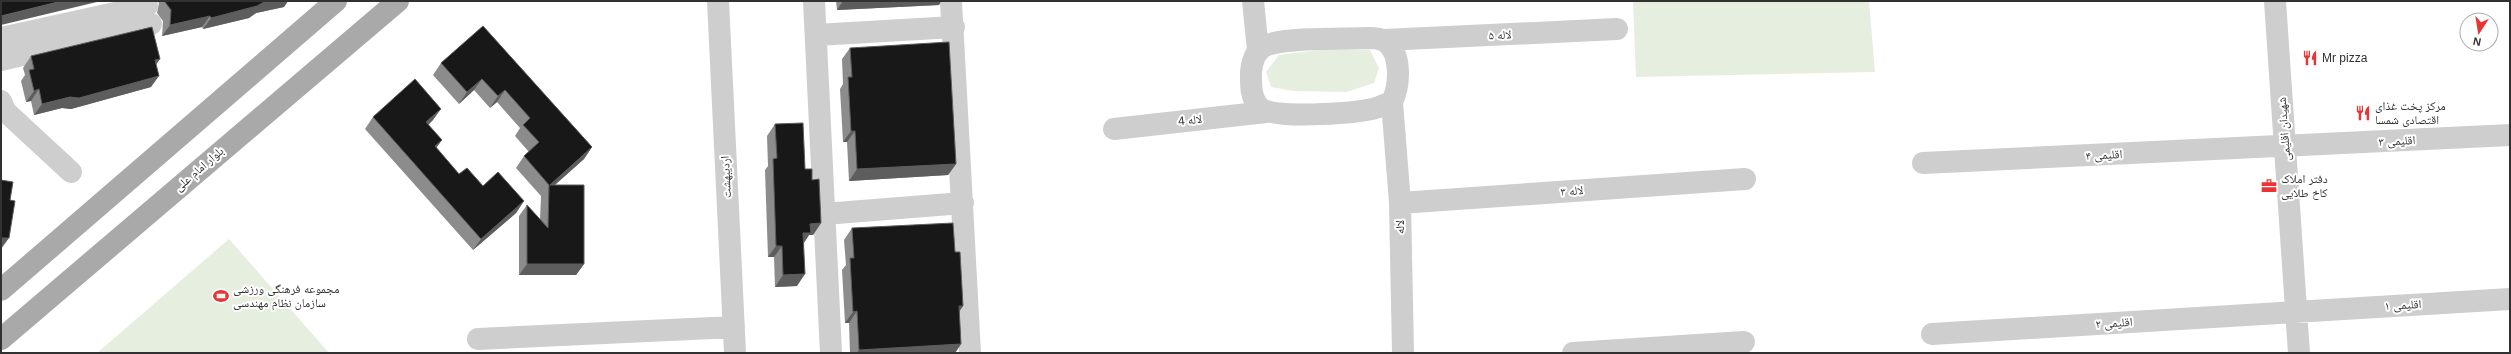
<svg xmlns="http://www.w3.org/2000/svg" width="2511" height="354" viewBox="0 0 2511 354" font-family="Helvetica,'Noto Naskh Arabic',sans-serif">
<rect width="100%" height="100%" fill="#fff"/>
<path fill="#e6eee0" d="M1633,1H1869L1875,72L1636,77Z
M1327,49L1370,50L1379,68L1374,83L1346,92L1293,91L1271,87L1266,72L1279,55Z
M229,239L329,353H97Z"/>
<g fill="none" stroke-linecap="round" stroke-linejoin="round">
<path stroke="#cecece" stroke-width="22" d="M718,1L735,353
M814,1L831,353
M951,1L970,353
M1253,1L1258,50
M2275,1L2299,353
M816,35L954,27
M1,38L147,6
M1370,38C1374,38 1381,39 1385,41C1402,53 1400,85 1392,102C1385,104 1378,108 1372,109C1353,113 1270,120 1259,107C1250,97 1251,83 1251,72C1252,61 1256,49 1267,45C1288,37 1345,39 1370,38Z
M1384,40L1617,29
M1,60L151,24
M1,101L5,111L71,172
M1392,102L1400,203L1403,353
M1114,129L1266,112
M1923,163L2510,135
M1400,203L1745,179
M824,214L963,203
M1932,334L2510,299
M478,339L734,327
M1573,353L1744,342"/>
<path stroke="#a9a9a9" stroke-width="22" d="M1,290L336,1
M1,339L398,1"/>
</g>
<path fill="#8c8c8c" d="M157,1H288L284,7L256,13L249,18L203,29L202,27L162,36L163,21L157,13L159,3Z
M836,1H941L939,5L837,10Z
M483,26L592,147L584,159L555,185L584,264L576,275H519V216L527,205L540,220L541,196L516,168L524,156L529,152L515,136L520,128L497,102L490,108L474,90L459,104L433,75L441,63Z
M850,48L956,164L948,175L849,181L847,142H843L840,89L843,84L842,59Z
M31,56L160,59L156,64L151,87L71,109L62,108L34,115L31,101L26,102L21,81L25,75L23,68Z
M373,117L433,120L428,125L442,140L436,148L459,174L483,186L524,201L516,213L473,250L365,129Z
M775,124L812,180L821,223L813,235H809L804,243L797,286L775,287L774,257H768L765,170L768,166L767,136Z
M852,228L963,306L959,311L961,344L955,353H850L849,323H845L842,270L846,265L844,240Z"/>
<path fill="#5d5d5d" d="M62,1H101L1,25V16Z
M267,1H288L284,7L256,13L249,18L203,29L211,18Z
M843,1H941L939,5L837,10Z
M210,16L202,27L162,36L170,25Z
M160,59L152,70L155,60Z
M159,76L151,87L71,109L62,108L34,115L42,104Z
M482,79L474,90L459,104L467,92Z
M39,89L31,101L26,102L34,91Z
M505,90L497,102L490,108L498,96Z
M441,109L433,120L418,134L426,122Z
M851,131H855L847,142H843Z
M442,140L433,152L435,146Z
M592,147L584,159L549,190L550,185Z
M956,164L948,175L849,181L857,169Z
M524,201L516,213L473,250L481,239Z
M821,223L813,235H809L803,244H795L810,224Z
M1,238H9L1,249Z
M776,246H782L774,257H768Z
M527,264H584L576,275H519Z
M805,274L797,286L775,287L783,275Z
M959,306H963L955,318Z
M857,311L849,323H845L853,312Z
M961,344L955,353H857L859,350Z"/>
<path fill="#181818" stroke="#5d5d5d" d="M1,1H62L1,16Z
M165,1H267L264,2L257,6L211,18L210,16L170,25L171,10L165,2Z
M483,26L592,147L550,185H584V264H527V205L548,228L549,185L524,156L539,142L523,125L530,118L505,90L498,96L482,79L467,92L441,63Z
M152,27L160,59L155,60L159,76L79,98L70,97L42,104L39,89L34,91L29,70L34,69L31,56Z
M949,42L956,164L857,169L855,131H851L848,77H852L850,48Z
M415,79L441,109L426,122L442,140L435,146L459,174L467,168L483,186L498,172L524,201L481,239L373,117Z
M803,123L805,169H812V180L819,179L821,223L810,224L811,233H803L805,274L783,275L782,246H776L773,159L777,158L775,124Z
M1,180L13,182L10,200L15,201L9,238H1Z
M953,223L955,252H960L963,306H959L961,344L859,350L857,311L853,312L850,258H854L852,228Z"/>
<defs>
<symbol id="restaurant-bare" viewBox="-9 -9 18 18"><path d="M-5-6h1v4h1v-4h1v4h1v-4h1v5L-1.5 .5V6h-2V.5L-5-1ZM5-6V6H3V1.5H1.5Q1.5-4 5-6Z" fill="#e93433" stroke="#fff" stroke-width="2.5" paint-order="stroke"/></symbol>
<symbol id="office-bare" viewBox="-9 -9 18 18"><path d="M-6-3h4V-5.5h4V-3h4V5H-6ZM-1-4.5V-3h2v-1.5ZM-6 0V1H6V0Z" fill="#e93433" stroke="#fff" stroke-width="2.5" paint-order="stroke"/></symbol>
<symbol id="stadium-bare" viewBox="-9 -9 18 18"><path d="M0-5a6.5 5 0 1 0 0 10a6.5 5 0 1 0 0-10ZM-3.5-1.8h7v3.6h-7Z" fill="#e93433" stroke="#fff" stroke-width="2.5" paint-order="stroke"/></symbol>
</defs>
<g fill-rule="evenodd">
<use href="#restaurant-bare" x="2299" y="47" width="22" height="22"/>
<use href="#restaurant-bare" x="2352" y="102" width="22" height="22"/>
<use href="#office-bare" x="2258" y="175" width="22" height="22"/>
<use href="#stadium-bare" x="210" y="285" width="22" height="22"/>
</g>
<g text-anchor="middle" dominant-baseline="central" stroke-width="4" stroke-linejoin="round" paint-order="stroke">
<g font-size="12" fill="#313131" stroke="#fff">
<text transform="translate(1500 35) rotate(-3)">لاله ۵</text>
<text transform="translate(1190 120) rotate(-6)">لاله 4</text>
<text transform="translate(2284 129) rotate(-94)">شهیدان اقلیمی</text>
<text transform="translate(2397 141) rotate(-3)">اقلیمی ۳</text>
<text transform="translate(2104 155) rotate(-3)">اقلیمی ۴</text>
<text transform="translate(199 169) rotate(-41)">بلوار امام علی</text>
<text transform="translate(726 177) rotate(-93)">اردیبهشت</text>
<text transform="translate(1572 191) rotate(-4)">لاله ۳</text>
<text transform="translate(1400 227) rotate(-91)">لاله</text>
<text transform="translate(2403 305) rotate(-3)">اقلیمی ۱</text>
<text transform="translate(2114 323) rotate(-4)">اقلیمی ۲</text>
</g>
<g font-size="12" fill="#313131" stroke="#fff" text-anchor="start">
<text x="2322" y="58">Mr pizza</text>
<text x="2375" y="106">مرکز پخت غذای<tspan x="2375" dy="14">اقتصادی شمسا</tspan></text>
<text x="2281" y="179">دفتر املاک<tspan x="2281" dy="14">کاخ طلایی</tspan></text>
<text x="233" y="289">مجموعه فرهنگی ورزشی<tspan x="233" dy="14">سازمان نظام مهندسی</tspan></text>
</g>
</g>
<rect width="2511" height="354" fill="none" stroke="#313131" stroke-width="4"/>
<g transform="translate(2479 32) rotate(192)"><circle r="19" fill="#ffffff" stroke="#adadad"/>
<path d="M0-3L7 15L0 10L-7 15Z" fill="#e93433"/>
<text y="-6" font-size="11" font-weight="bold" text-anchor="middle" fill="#313131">N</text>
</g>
</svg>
